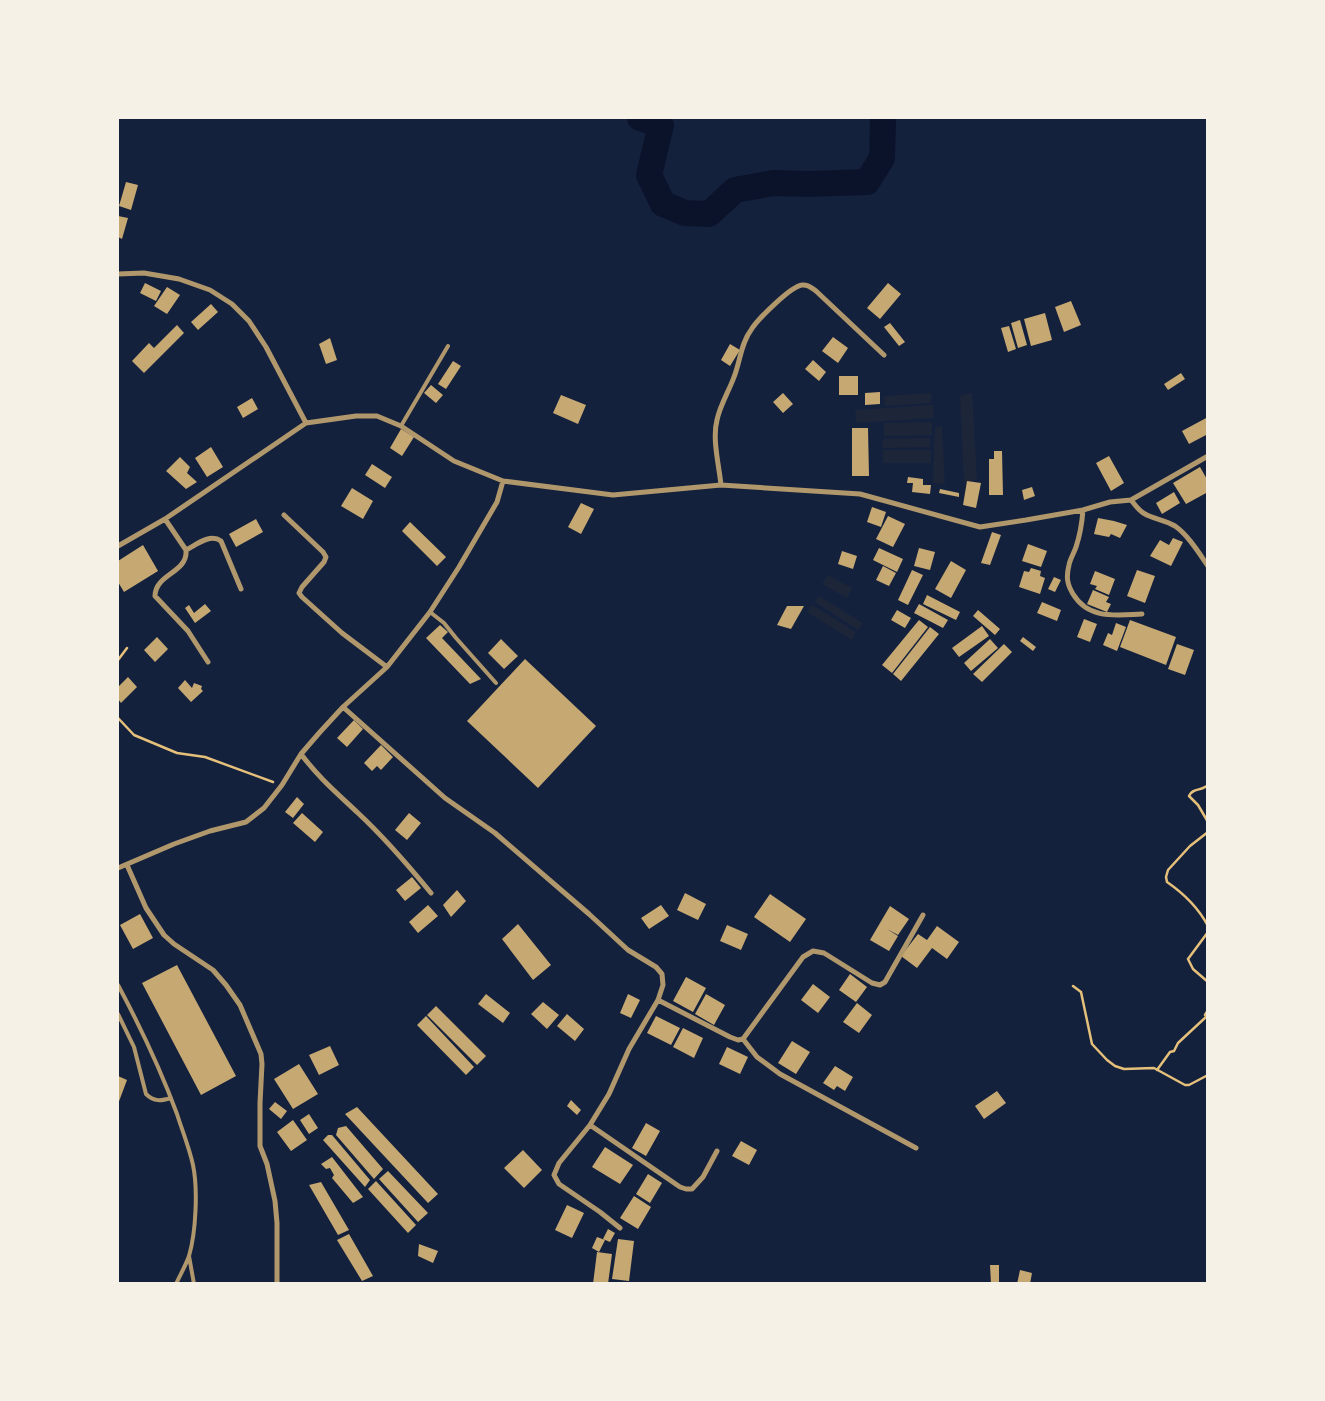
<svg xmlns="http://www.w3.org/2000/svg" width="1325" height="1401" viewBox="0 0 1325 1401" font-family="Quicksand,sans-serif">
<rect width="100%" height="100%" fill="#14213d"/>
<path fill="#1d2539" d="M931,393V403L885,406L884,396Z
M972,393L977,479L964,483L960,396Z
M933,405L934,418L856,423L855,410Z
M932,422V435L884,436V423Z
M942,426L945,484L933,483L935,427Z
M930,438V447L882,448L883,439Z
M883,450H931V463H883Z
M828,575L852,588L847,598L822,584Z
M819,596L863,623L858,630L815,602Z
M812,605L856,632L852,640L807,612Z"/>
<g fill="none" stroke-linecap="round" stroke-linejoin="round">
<path stroke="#0b132b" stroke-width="26" d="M640,118L661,125L649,175L663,204L685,213L709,214L735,190L773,183L809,184L867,182L882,158L883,118"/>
</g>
<path fill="#c6a872" d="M126,182L138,185L131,210L119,206Z
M118,216L128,218L122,239L118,237Z
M145,283L161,291L156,301L140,293Z
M888,283L901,294L880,319L867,308Z
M167,287L180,295L167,314L154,306Z
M1071,301L1081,325L1064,332L1055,307Z
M211,304L218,312L198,330L191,322Z
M1045,313L1052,340L1031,346L1024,319Z
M1020,320L1027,345L1018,348L1011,323Z
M890,323L905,342L899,346L884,327Z
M177,325L184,333L144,373L132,361L149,343L154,348Z
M1009,326L1016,349L1008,352L1001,328Z
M833,337L848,348L838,363L822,351Z
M330,338L337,360L326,364L319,344Z
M730,344L740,350L730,366L721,360Z
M813,360L826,372L819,381L805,369Z
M453,361L461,366L446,389L438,384Z
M1181,373L1185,379L1168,390L1164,384Z
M839,376H858V395H839Z
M431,385L443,395L436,403L424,393Z
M880,392V404L865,405V393Z
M783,393L793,404L783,413L773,402Z
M561,395L586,405L578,424L553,413Z
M252,398L258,409L243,418L237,407Z
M1208,417V434L1189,444L1182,431Z
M852,428H868L869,476H852Z
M401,429L414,437L402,456L390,448Z
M211,447L223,467L207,477L195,458Z
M994,451H1002L1003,495H989V459H994Z
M1109,456L1124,483L1111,491L1096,463Z
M180,457L190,467L187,473L197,482L186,489L166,471Z
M372,464L392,477L385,488L365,475Z
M1200,467L1208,481V492L1186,504L1173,483Z
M908,477L923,479V485H931L930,494L912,492L913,483H907Z
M967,481L981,483L976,508L963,505Z
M1032,487L1035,496L1024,500L1022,490Z
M352,488L373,501L363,519L341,506Z
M940,489L959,493V497L939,493Z
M1174,492L1180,503L1162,514L1156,503Z
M581,503L594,509L581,534L568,527Z
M872,507L886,512L881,527L867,522Z
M888,516L905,524L893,547L876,539Z
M1098,518L1114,521L1127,525L1120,538L1111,534L1109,537L1094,534Z
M256,519L263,532L236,547L229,534Z
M410,522L446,557L437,566L402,531Z
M992,532L1001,535L990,565L981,563Z
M1173,538L1183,542L1171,566L1150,556L1160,540L1169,545Z
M1028,544L1047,551L1041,567L1022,561Z
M143,545L158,571L124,592L118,582V561Z
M879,548L903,559L897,572L873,560Z
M919,548L935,552L930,570L914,566Z
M842,551L857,556L853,569L838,564Z
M951,561L966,570L951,598L935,589Z
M883,566L896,573L889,586L876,580Z
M1031,568L1041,571L1040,576L1045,578L1040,594L1019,587L1024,571L1029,572Z
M912,570L923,575L908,605L898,600Z
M1137,570L1155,576L1145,603L1127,596Z
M1095,571L1115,579L1109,595L1095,589L1097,586L1090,584Z
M1054,577L1061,580L1055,592L1048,589Z
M1093,590L1109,597L1106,602L1111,604L1107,612L1087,604Z
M927,595L960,612L956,620L923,604Z
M1042,602L1061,610L1057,621L1037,613Z
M205,604L211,611L195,623L185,608L189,605L194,613Z
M919,604L948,620L943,628L914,613Z
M787,606H804L791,629L777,625Z
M897,610L911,618L905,628L891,620Z
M978,610L1000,629L995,635L973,616Z
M1084,619L1097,624L1090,642L1077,637Z
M919,620L928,627L892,673L882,665Z
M1130,620L1176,637L1166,665L1120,647Z
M1116,623L1126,627L1117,651L1103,645L1108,633L1112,635Z
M440,625L448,632L442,638L481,679L470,684L426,638Z
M982,626L989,636L959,657L952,648Z
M930,627L939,634L901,681L893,674Z
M157,637L168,649L155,662L144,650Z
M1023,637L1036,647L1033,651L1020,641Z
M501,639L518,656L504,669L488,653Z
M990,639L998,648L971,671L964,663Z
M1004,644L1012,652L982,682L973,674Z
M1177,644L1194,650L1185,675L1168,669Z
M525,659L596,726L538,788L467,721Z
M128,677L137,687L121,703L118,699V687Z
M185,680L192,688L194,683L202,686L201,689L203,691L191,702L178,688Z
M354,720L363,729L347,747L337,738Z
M381,745L393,757L381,770L377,766L372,771L364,763Z
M297,797L304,804L293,818L285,812Z
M302,813L323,832L315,842L293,823Z
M409,813L421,823L407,840L395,830Z
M412,877L421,888L405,901L396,890Z
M457,890L466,901L451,917L443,905Z
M685,893L706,904L698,920L677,910Z
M770,894L806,919L790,942L754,917Z
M428,905L438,916L418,933L409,922Z
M661,905L669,916L649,929L641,918Z
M890,906L909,919L898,935L887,929L898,936L889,951L870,940Z
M140,914L153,938L133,949L120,925Z
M518,924L551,965L533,980L502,939Z
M727,925L748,934L741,950L720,941Z
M937,926L959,942L947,959L932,948L917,968L901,956L918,934L927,940Z
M177,965L236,1076L201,1095L142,983Z
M850,974L867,987L856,1002L839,990Z
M686,977L706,988L693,1012L673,1001Z
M813,984L830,997L818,1013L801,1000Z
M486,994L510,1013L503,1023L478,1004Z
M628,994L640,1000L631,1018L620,1013Z
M706,994L725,1005L714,1025L695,1014Z
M543,1002L559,1015L547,1029L531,1014Z
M857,1003L872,1015L859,1033L843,1022Z
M436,1006L486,1056L477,1065L427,1015Z
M567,1014L584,1029L575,1041L557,1026Z
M426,1016L474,1067L466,1075L417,1025Z
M656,1016L680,1028L671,1045L647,1033Z
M683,1028L703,1038L694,1058L673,1047Z
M792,1041L810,1052L796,1074L778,1063Z
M330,1046L339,1065L319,1075L309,1055Z
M727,1047L748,1057L740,1074L719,1064Z
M299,1064L318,1094L293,1109L274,1079Z
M835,1066L853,1077L845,1091L837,1086L834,1090L823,1083Z
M118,1076L127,1080L118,1104Z
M997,1091L1006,1103L984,1119L975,1106Z
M571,1100L581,1110L577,1115L567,1106Z
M275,1102L287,1111L281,1119L269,1109Z
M357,1107L438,1194L428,1203L345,1114Z
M309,1114L318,1128L309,1134L300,1120Z
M293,1120L307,1140L291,1151L277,1132Z
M646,1123L660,1131L646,1156L632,1148Z
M346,1126L383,1169L374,1179L336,1135L338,1128Z
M328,1135H332L370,1180L365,1187L323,1140Z
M741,1141L757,1150L749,1165L732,1156Z
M605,1147L633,1165L620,1184L592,1167Z
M523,1150L542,1170L524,1188L504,1168Z
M332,1157L363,1197L353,1203L332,1178L334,1175L330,1168L326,1169L321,1164Z
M388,1171L428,1213L418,1222L379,1179Z
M648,1174L662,1183L650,1203L636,1194Z
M376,1181L416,1225L408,1233L368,1189Z
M321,1182L349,1230L338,1235L309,1185Z
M634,1196L651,1207L638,1229L620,1218Z
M567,1205L584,1213L572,1238L555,1230Z
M608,1229L615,1233L610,1242L603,1239Z
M349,1234L373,1276L362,1281L337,1240Z
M597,1237L605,1240L599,1252L592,1248Z
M618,1239L634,1241L629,1281L612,1279Z
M419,1244L438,1251L433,1263L418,1256Z
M597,1252L612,1254L608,1284H593Z
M990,1265H999V1284H991Z
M1020,1270L1032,1273L1030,1284H1017Z"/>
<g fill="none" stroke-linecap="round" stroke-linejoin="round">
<path stroke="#e5c07b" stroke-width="2.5" d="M118,660L127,648
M118,718L134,735L177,753L205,757L273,782
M1208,785C1202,791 1192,788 1189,796L1198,805L1208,822
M1208,832L1190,846L1168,870L1166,877L1167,882C1183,893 1199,909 1208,926
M1208,932L1188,959L1193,969L1208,982
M1073,986L1081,992L1092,1044L1107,1060L1115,1066L1124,1069L1154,1068L1185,1085H1189L1208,1075
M1208,1010L1205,1015L1208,1017
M1157,1070L1170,1052L1174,1051L1178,1043L1207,1016"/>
<path stroke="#b1986c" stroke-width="4" d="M401,426L448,346
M430,612L444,623L456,638L496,683
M118,985C141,1028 160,1068 177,1114C182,1130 189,1147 193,1165C198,1189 196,1232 189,1256C186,1265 180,1275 176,1284
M118,1014L134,1047L146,1094C154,1102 161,1101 171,1098
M189,1256L194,1284"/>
<path stroke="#b1986c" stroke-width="5" d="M118,274L144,273L179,279L210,290L232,304L249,321L266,347L306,423L356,416H377L401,426L454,461L503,481L613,495L721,485L860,494L980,527L1026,520L1083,510L1110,502L1131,500L1208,456
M721,485C719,465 712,439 717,420C720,405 729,391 734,377C740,362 741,343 751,330C757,320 791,286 802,285C808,284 812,288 816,291L884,355
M1131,500C1135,505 1139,511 1145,514C1154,519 1165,520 1175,526C1188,535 1199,553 1208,566
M1083,510C1082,523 1080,535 1076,547C1074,553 1070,559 1069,565C1066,577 1067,584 1073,594C1089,620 1116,615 1142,614
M284,515L323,552L326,557L324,562L302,587L299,593L302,597L342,633L387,667
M165,519L186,550C188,573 155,574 155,596L188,631L208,662
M118,546L165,519L306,423
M186,550C196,545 210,533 221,541L241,589
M343,707L445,798L495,833L589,914L628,950L656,967L662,974L663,985L658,1000L629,1049L609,1094L590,1125L559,1163L554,1175L559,1184L600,1212L620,1228
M301,754C318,777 338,794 358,813C385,838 408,865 431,893
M127,865L146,908L164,935L174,944L213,970L226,985L240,1005L261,1054L262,1064L260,1103V1146L267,1164L275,1201L277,1223V1284
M118,868L174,844L210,831L246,822L264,808L282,785L301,754L320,732L343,707L387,667L430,612L459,567L497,502L503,481
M658,1000L730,1037L738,1040L743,1039L803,957L813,951L824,953L872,983L880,985L885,982L923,915
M743,1039L757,1057L780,1074L916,1148
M590,1125L680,1187L686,1189H692L703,1177L717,1151"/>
</g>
<rect width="1325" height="1401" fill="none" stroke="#f6f1e7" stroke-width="238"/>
</svg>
